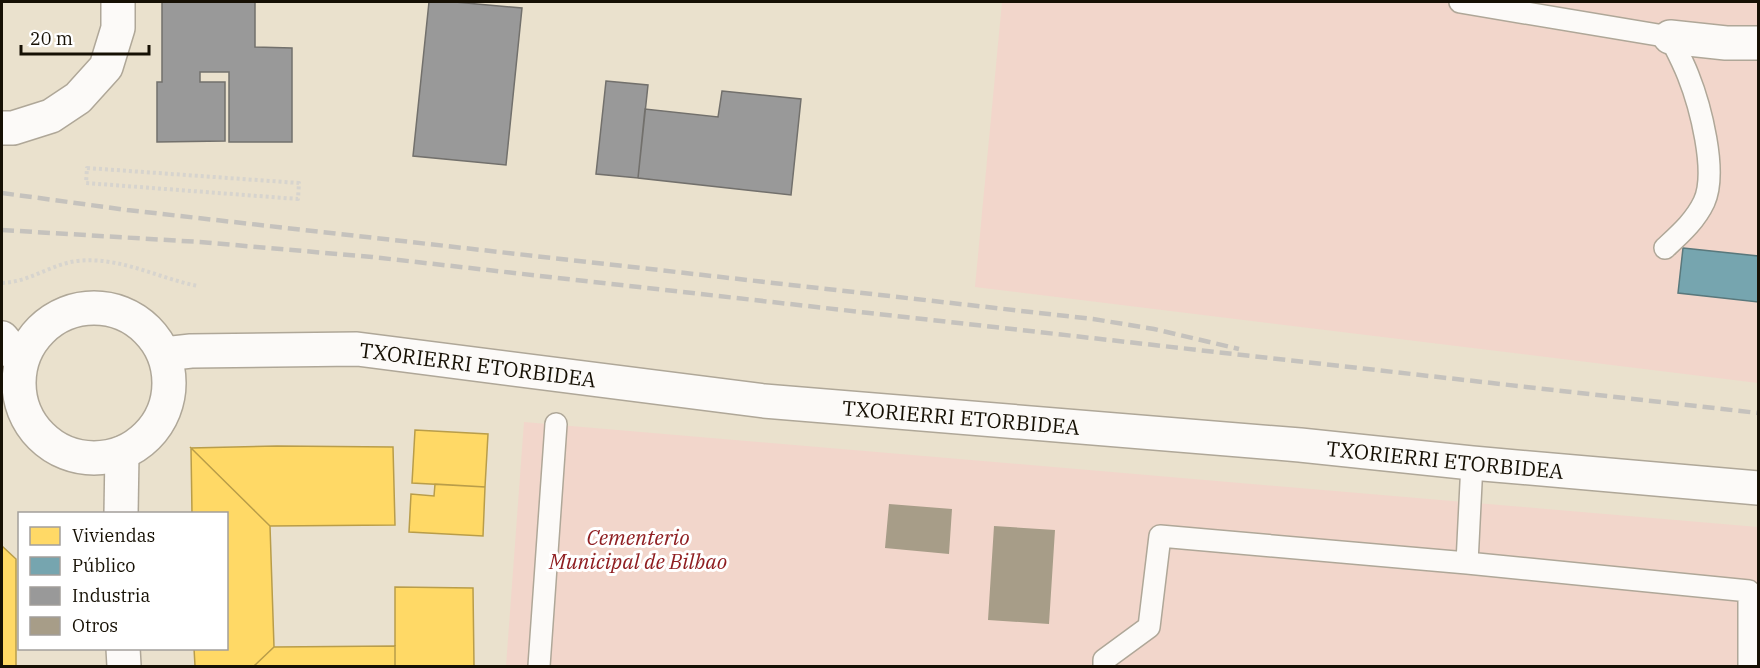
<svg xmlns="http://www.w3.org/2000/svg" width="1760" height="668" viewBox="0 0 1760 668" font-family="'IBM Plex Serif',serif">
<rect width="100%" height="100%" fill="#eae1cd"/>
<path fill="#f2d6cb" d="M1002,2H1758V383L975,287Z
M524,422L1758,527V666H506Z"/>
<path fill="#ffd966" stroke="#b99d49" stroke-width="1.5" d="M415,430L488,434L485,487L412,483Z
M277,446L393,447L395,525L270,526L191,448Z
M191,448L270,526L274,647L254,666H195L194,648H226V514H192Z
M435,484L485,487L483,536L409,532L411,494L434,496Z
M2,546L16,559V666H2Z
M395,587L473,588L474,666H395Z
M395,646V666H254L274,647Z"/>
<path fill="#76a5af" stroke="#59787c" stroke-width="1.5" d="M1683,248L1758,256V302L1678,293Z"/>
<path fill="#999" stroke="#72706c" stroke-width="1.5" d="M162,2H255V47L292,48V142H229V72H200V82H225V141L157,142V82H162Z
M429,2H455L522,8L506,165L413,156Z
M606,81L648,85L638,178L596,174Z
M722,91L801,99L791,195L638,178L645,109L718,117Z"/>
<path fill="#a79d88" d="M889,504L952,509L949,554L885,548Z
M994,526L1055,530L1049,624L988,620Z"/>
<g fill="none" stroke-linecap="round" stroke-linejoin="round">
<defs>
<path id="service" d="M1460,2L1670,37C1676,49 1683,62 1688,75C1700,105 1718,172 1704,202C1695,221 1680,234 1665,248
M1467,563L1472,463
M539,666L556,424
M1104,666V660L1149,627L1160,536L1467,563L1749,591V666"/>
<path id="minor" d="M1670,37L1726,43H1758
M2,128H13L51,116L78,98L106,67L118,28V2"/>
<g id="tertiary">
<circle cx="94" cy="383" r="75"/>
<path d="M2,338L21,361"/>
<path id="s1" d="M164,354L191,351L357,349L764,401L1300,445L1472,463L1758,488"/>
<path d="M121,514L122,453"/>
<path d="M123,648L124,666"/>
</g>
</defs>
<use href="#service" stroke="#afa798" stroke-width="24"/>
<use href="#minor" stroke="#afa798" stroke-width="36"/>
<use href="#tertiary" stroke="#afa798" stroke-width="36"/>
<path stroke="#d7d4ce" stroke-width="4" stroke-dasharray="3 3" stroke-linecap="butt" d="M87,168L299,183L298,199L86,183Z
M2,283C29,282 50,265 76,261C120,256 157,278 198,286"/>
<use href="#service" stroke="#fcfaf8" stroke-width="21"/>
<use href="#minor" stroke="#fcfaf8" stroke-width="33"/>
<use href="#tertiary" stroke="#fcfaf8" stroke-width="33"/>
<path stroke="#c5c2bd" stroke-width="4.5" stroke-dasharray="12 6" stroke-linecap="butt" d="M2,193L127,210L1093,319L1154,329L1239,349
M2,230L200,242L372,257L1758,413"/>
</g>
<g text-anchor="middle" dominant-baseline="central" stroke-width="6" stroke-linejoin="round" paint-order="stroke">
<g font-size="21" fill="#161004" stroke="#fff">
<text stroke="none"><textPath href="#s1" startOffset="315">TXORIERRI ETORBIDEA</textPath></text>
<text stroke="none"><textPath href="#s1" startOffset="801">TXORIERRI ETORBIDEA</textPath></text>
<text stroke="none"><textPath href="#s1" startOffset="1287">TXORIERRI ETORBIDEA</textPath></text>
</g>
<g font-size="21" font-style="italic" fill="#8f1e21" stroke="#fff">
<text x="638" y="537">Cementerio<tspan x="638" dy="24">Municipal de Bilbao</tspan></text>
</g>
</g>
<rect width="1760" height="668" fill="none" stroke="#161004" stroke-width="6"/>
<rect x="18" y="512" width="210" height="138" fill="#ffffff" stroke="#a29f9b" stroke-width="1.5"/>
<rect x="30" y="527" width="30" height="18" fill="#ffd966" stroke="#a29f9b" stroke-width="1.5"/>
<text x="72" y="542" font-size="18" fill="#161004">Viviendas</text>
<rect x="30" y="557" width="30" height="18" fill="#76a5af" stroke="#a29f9b" stroke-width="1.5"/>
<text x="72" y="572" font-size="18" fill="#161004">Público</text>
<rect x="30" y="587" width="30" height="18" fill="#999999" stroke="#a29f9b" stroke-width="1.5"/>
<text x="72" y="602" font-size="18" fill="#161004">Industria</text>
<rect x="30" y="617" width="30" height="18" fill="#a79d88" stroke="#a29f9b" stroke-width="1.5"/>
<text x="72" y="632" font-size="18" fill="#161004">Otros</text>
<path d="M21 45v9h128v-9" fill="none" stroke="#161004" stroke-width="3"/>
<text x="30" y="45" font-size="18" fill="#161004" stroke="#ffffff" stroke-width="4.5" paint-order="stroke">20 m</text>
</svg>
